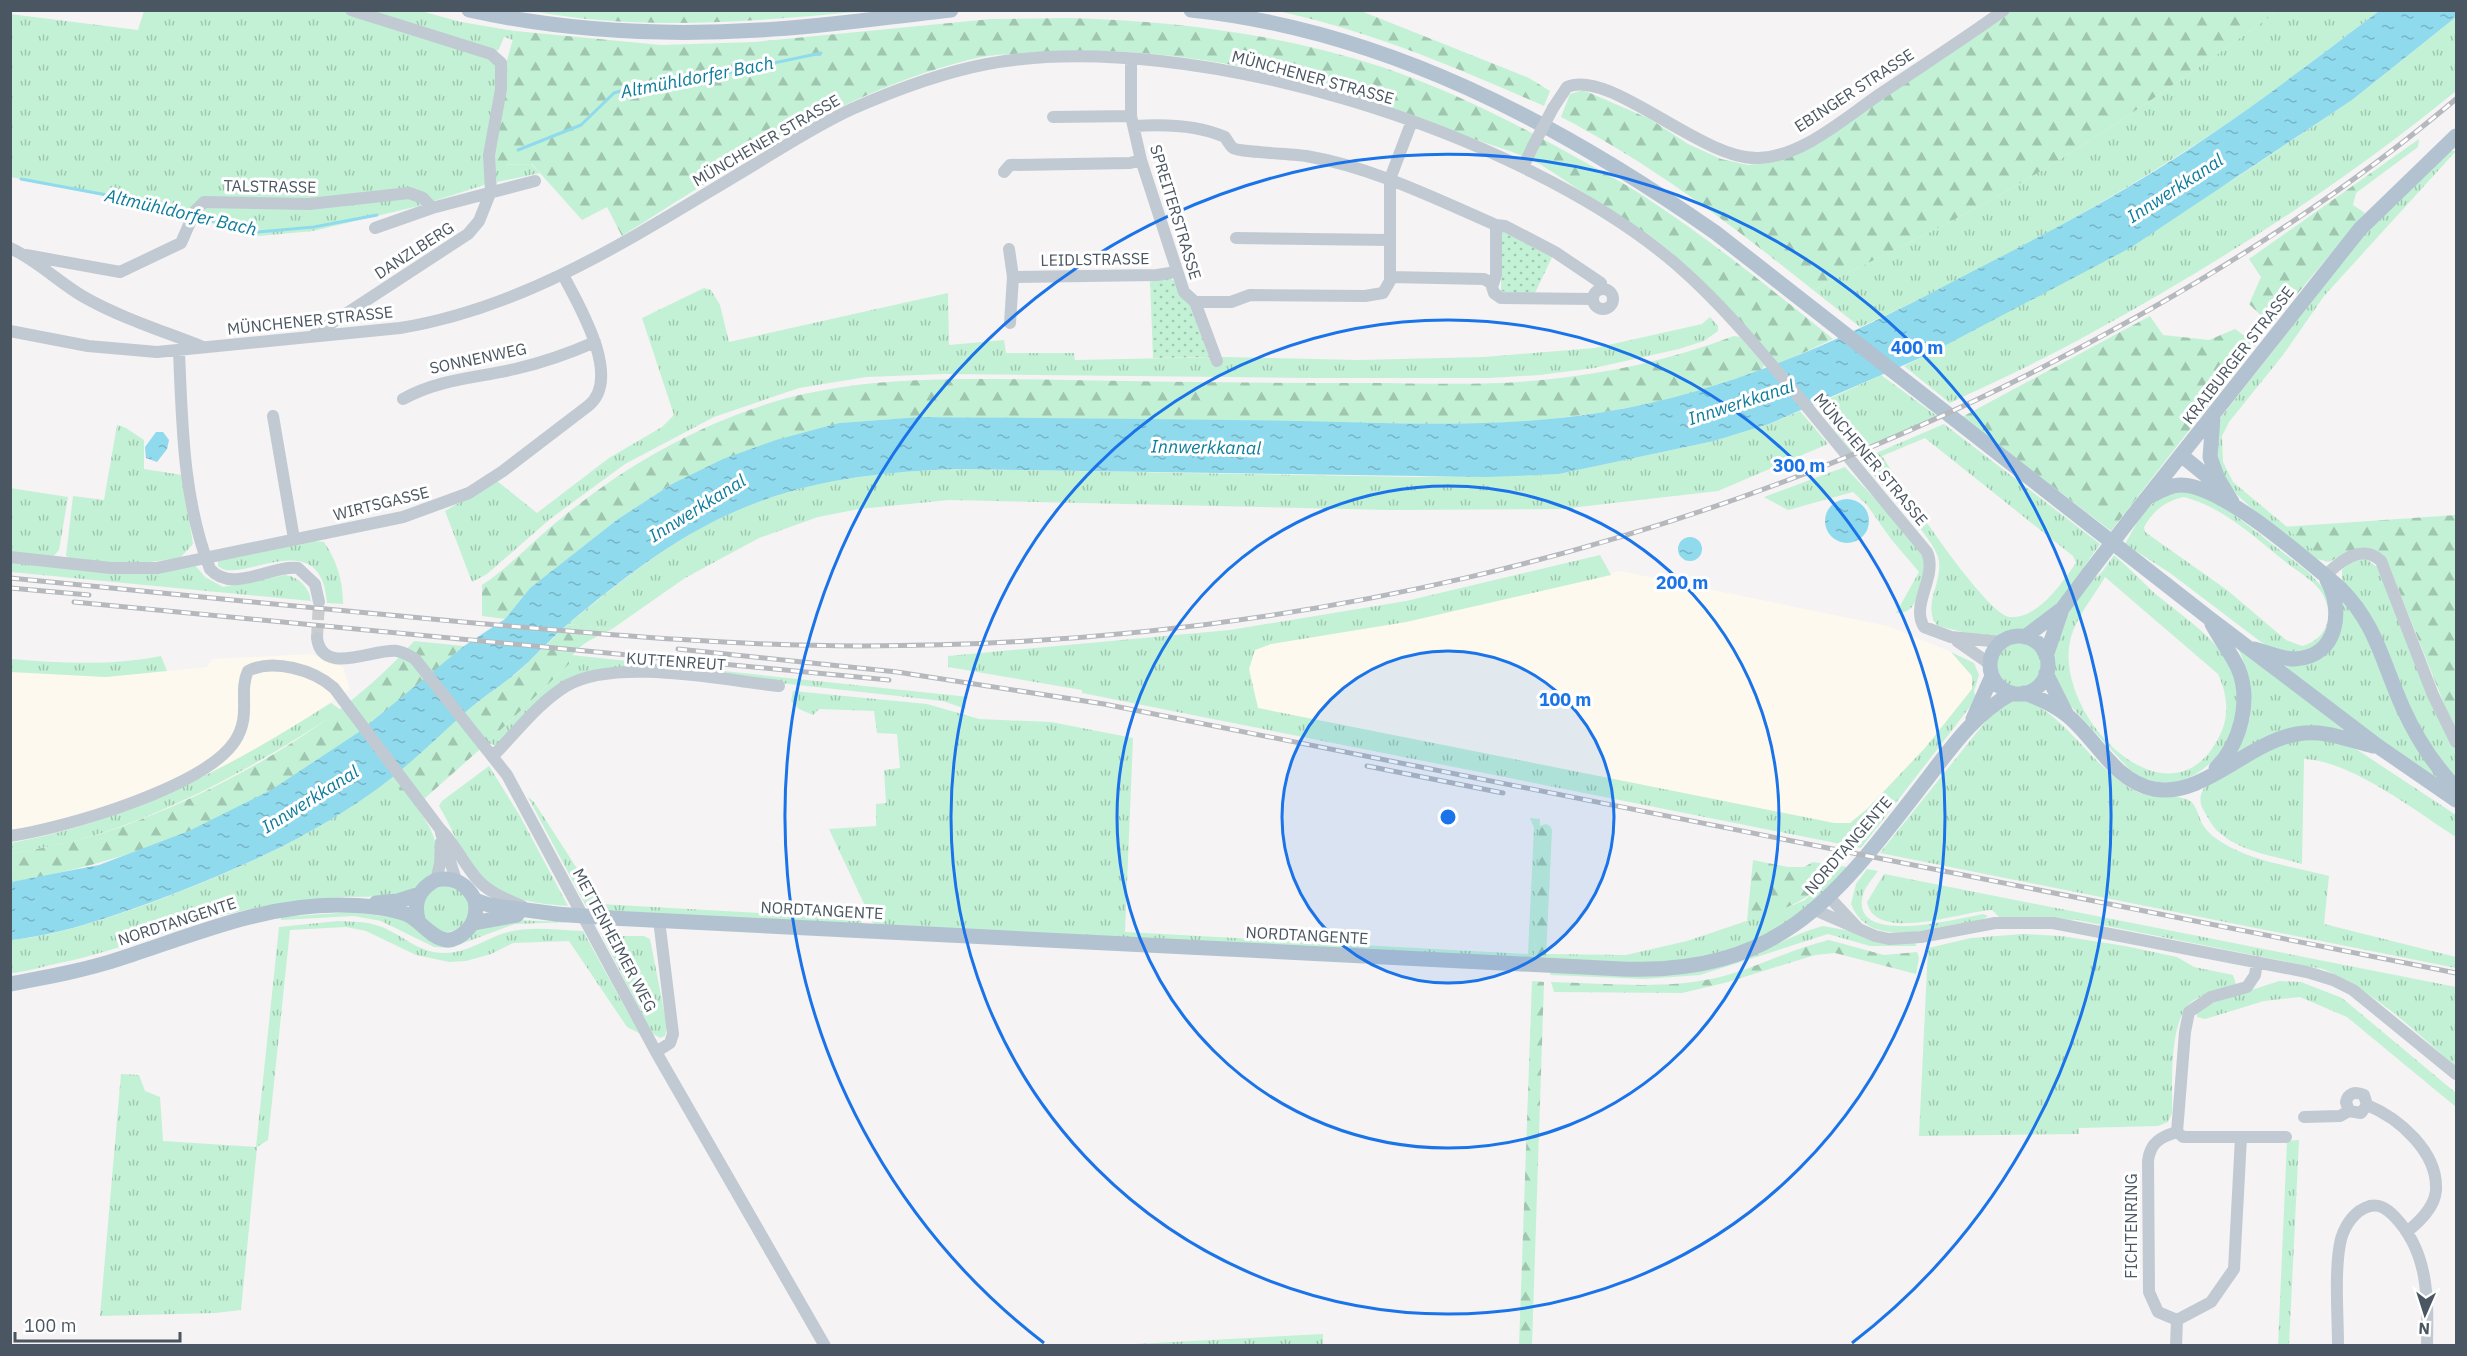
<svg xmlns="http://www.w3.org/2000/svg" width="2467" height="1356" viewBox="0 0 2467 1356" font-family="'IBM Plex Sans',sans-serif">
<defs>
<pattern id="grass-tufts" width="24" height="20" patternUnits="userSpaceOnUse" patternTransform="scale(1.5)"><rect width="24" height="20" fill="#c3f1d5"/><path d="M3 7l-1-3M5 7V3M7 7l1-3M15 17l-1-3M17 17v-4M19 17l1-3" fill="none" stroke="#a0c6b0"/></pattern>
<pattern id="forest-firs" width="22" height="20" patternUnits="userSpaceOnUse" patternTransform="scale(1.5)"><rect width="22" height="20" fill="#c3f1d5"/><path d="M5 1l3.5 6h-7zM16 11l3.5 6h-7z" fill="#a0c6b0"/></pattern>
<pattern id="park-dots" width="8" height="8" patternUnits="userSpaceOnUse" patternTransform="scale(1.5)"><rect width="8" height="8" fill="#c3f1d5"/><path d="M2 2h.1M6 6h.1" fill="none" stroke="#a0c6b0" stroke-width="1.8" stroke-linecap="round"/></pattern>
<pattern id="water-ripples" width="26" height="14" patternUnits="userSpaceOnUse" patternTransform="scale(1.5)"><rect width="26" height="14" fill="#90daee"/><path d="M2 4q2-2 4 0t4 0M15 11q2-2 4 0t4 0" fill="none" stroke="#78b4c4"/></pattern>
</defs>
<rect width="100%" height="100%" fill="#f5f3f3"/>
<path fill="#fdf9ef" d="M1620,571L1888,626L1951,652L1972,676V689L1925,748L1867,809L1850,823H1834L1258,708L1249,669L1254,650L1271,644L1406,622Z
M311,654L343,667L350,689L295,726L245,756L146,803L76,827L11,843V672L106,677L207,667L212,659Z"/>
<path fill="url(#grass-tufts)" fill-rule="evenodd" d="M144,11H343L491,57L499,70L487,184L431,202L426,195L330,200L211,198L190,218L123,200L11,177L10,14L138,30Z
M359,11H421L461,22L515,31L513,40L504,37L499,49L495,52Z
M2278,11H2379C2327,50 2276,91 2222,127C2108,203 1985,270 1860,327L1813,290C1896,249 1981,209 2059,160C2135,113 2206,62 2278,11Z
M2456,17V91C2344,183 2220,262 2093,332C2047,358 1998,380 1950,403L1904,366L1927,355L2233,180L2352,100Z
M2450,151H2456L2324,296L2283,355L2229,422L2222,436L2223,462L2233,482L2329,562L2313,558C2292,540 2222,490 2216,466C2213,455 2217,425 2222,416L2365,234Z
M492,157L507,165L531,164L540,173L497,182Z
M412,195L423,205L313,231L259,236L196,219L202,209L213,205Z
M704,288L711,290L720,305L729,342L948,293L949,345L1004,340L1006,353H1074L1075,360L1222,357L1358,360L1484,357L1595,348L1702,324L1710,317L1718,326V331L1704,341L1679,349L1594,368L1540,375L1489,378H1306L945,374L866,377L799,388L714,417L625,464L550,519L487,574L472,582L445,511L497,481L537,513L609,458L662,427L674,415L642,318Z
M1881,375L1937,416L1853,454L1816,405Z
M1800,411L1828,444L1718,491L1561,509L1390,510L949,500L859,509L818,517L759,538L685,578L612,629L568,624C619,583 673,538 734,512C805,480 879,472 956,469L1416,477L1559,474L1714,441L1769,424Z
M1944,424L2100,544L2068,590L2046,617L2032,629L1991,639L1938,626C1920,607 1945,580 1938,557C1932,536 1877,479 1860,460ZM1925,438L2073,556L2076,563C2062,583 2038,619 2010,617C1986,616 1899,482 1882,456Z
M117,425L126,428L144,440V469L182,475L193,544L180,558L126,565L73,560L66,556L73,496L104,500Z
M1845,467C1861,485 1921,543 1925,563C1926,571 1921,587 1918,595C1913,608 1909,613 1896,613L1919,572L1891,539L1867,505L1853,492L1788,510L1764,497Z
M10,488L68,497L59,550L52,558L11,554Z
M2190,490L2228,510L2258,533L2308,572L2330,595L2332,601L2326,638L2302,654L2272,649L2261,642L2170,573L2125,544C2144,510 2149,497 2190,490ZM2184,497C2224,507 2255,538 2287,563C2297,571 2311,579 2319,589C2336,611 2329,639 2302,646L2286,640L2227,590L2145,532L2144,527C2153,511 2165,501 2184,497Z
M313,541L324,542C337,561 343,581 343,604L327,603C321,521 239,587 218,566V561Z
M1600,555L1611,575L1406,622L1271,644L1255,650L1249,669L1258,708L1834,823H1850L1867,809L1925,748L1972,689V676L1951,652L1974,663L1979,675L1974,691L1976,699L1861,848L1082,693V690L948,667V656L1230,630L1406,601Z
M2114,555C2127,566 2139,578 2151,590C2178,614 2212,633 2230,665C2262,725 2193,816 2130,770L2066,701L2054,679L2053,654L2065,619L2086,586L2102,572ZM2105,577L2218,674C2228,696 2230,717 2218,739C2168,833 2050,713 2071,637C2077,616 2094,596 2105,577Z
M2366,559L2377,567L2444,727L2456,750V792L2397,752L2279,663L2316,658L2342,583V570L2351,560Z
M11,561L194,564L205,577L223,587L285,575C299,577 309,587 311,601L11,572Z
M1997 665a22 22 0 1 1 44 0a22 22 0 1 1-44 0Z
M2238,648L2348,733L2333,729L2226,762C2232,752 2241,742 2246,730C2257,706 2249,672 2238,648Z
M571,655L969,697L964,701L966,709L943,701L700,674H588L498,746L487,743L569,664Z
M161,656L167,671L106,677L11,672V659C61,663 111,666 161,656Z
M793,691L927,704L979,719L1051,722L1133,738L1125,932L1528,954L1534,828L1530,818L1540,819L1534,957H1545L1546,954L1626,955L1687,941L1791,906L1805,900L1840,866L1847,867C1812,910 1766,941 1713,956C1696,961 1676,962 1658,965L874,925L829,829L876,826V804L886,803L884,770L900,768L897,734L877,733L874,711L819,709L813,715L799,709L791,701Z
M2028,700C2068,721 2089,760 2125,785C2149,802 2164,792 2186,799C2197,802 2198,817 2203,825C2207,832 2216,839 2223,843C2253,862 2296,867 2329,876L2324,924L2456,957V968L1880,853L1990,716L2010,701Z
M331,703L341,710C272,756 200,797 122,826C86,840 48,847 11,854V843C130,821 230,767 331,703Z
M2300,736L2350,745L2456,815V837C2415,811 2352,761 2304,759L2302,864C2275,856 2241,852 2220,833C2212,827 2209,819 2204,811C2200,805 2199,797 2203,790C2219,767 2274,749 2300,736Z
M489,766L520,816L568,906C536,904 496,899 475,871C460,852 452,827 439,806L442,801Z
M391,777C410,801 451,838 432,872C416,901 371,896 344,897C324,898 304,900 284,903C206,913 133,948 55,964C41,967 26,972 11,973V940C57,936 104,919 148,904C234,872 319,835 391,777Z
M528,797L534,802L600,904L863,919L861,924L595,911L586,906Z
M1867,869L1878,871C1873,878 1865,887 1863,895C1849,948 1961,918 1983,914L1988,916C1981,922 1963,923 1952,925C1919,931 1868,946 1851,904L1856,884Z
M1884,874L2456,987V1067C2415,1031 2374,991 2323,969L2077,920L1999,917L1992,910C1963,911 1875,944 1867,902Z
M423 909a23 23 0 1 1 46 0a23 23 0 1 1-46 0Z
M352,912L404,919L430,941L443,945L478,928L512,920L573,922L515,924L450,948L434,947L381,921L354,916L281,920V917Z
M338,921C352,922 366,921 379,926C402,934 417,952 442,953C467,954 486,938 508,932C531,926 559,930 583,931L639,1033L627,1027L569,941L513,943L491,954L466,961L449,962L416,955L366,931L346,927L290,930L268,1140L257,1147L241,1310L215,1313L100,1316L121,1074L139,1075L145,1091L160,1097L163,1141L256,1147L279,927Z
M1823,926L1916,943V946H1870L1828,934L1700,975L1645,979L1550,975L1551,972C1607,973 1676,981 1729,964C1761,954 1790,935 1823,926Z
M2023,934L2061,936L2125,946L2177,957L2194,967L2233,975L2236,984C2223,990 2208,992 2196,999C2167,1014 2173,1084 2172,1113L2168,1122L2158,1126L2079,1128V1134L1919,1136L1928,948L1971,938Z
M602,936H644L650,939L667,1026L665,1036L660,1038L652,1033Z
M2279,981L2301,982L2342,998L2456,1093V1107L2347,1017L2300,997L2264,1001L2205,1019L2197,1017V1011L2203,1006Z
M2299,1140L2289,1345L2278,1346L2287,1141Z
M1323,1334V1345H1114H1117Z"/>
<path fill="url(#forest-firs)" d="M532,11V10L867,11C755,21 644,32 532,11Z
M1278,11H1361L1529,78L1550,91L1544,106C1457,68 1371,31 1278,11Z
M2012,11H2278C2206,62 2135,113 2059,160C1981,209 1896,249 1813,290C1733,226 1652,164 1561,117L1570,94L1583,90L1650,119L1688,144L1721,159L1748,165L1773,162L1807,149Z
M1070,18C1175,21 1281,34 1382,67C1450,90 1516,123 1579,159C1601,171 1624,183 1645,197C1711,240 1772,290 1833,339L1779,364C1744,325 1710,286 1671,252C1646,231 1617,215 1590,197C1574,187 1558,175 1541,165C1519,152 1492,146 1469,137C1332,81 1181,41 1032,53C1015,54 997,54 981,57C848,87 735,165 622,236L607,207L582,220L532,164L498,165L492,157L505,68L515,31L661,45L755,42L991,19Z
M2419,139L2418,147L2356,193L2353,205L2365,213L2271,325L2249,304L2261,277L2249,259Z
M2150,316L2163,335L2209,340L2235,329L2256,344L2111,531L1962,417Z
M1734,336L1740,337L1764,365L1762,370L1678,398L1605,412L1528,422L1437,424L921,417L839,423L672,484L618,519L530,588L505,619L482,616V585C508,568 529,545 553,525C617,471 690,428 770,403C865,374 967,379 1066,380C1165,382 1264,383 1363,383C1423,383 1483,386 1542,380C1607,374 1673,359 1734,336Z
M2456,515V734L2388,563L2349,551L2329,562L2284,527Z
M568,624L612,629C596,638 573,645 569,664L487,743L415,807L391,777L470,708L518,672Z
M414,641L464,646C422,682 379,719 333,752C238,819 125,864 11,882V854C48,847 85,840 121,827C224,790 342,723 414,641Z
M1546,824L1550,826L1552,830L1546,957H1534L1539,826Z
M1753,860L1788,867H1804L1813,862L1840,866C1809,901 1791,908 1747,921Z
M1829,940L1884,955L1917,952L1919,958L1916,974L1835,953L1815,955L1728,982L1682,993L1554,992L1551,982C1606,983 1662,990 1716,978C1754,969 1790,949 1829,940Z
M1532,981L1544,982L1532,1345L1519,1346Z"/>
<path fill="url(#park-dots)" d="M1502,231L1553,255L1534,295L1507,294L1501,290Z
M1150,279H1171L1177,282L1181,296L1191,305L1209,357L1153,358Z"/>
<path fill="url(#water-ripples)" d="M2379,11H2456V17L2352,100L2130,248L1927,355L1769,424L1714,441L1559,474L1487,477L956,469C879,472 805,480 734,512C674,538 618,582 568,624C550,639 534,658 516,673C501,686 484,696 469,709C436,738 406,769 370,794C303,841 228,874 152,902C107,918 59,935 11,940V882L99,865L189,831L271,790L359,732L464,646L505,619L530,588L618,519L672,484L723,459L776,440L839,423L920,417C1046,418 1172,419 1298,421C1400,423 1503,429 1604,412C1729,392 1844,339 1956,280C2016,249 2077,218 2135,183C2221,132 2300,71 2379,11Z
M156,432H163L169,440L167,449L157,462L146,458L145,447Z
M1825 521a22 22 0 1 1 44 0a22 22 0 1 1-44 0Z
M1678 549a12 12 0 1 1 24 0a12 12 0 1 1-24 0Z"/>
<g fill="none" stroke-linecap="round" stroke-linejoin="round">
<path stroke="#90daee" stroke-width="3" d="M518,150L581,125L614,93L640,85L722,74L821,53
M21,179L123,198L189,215
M196,217L258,232L314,227L377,215"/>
<path stroke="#caccce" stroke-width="12" stroke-dasharray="12 6" stroke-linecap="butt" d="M317,638L319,602"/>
<path stroke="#c1cad2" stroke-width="12" d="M1131,59V116L1141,160L1184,292L1195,302L1217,361
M1553,108L1567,87C1610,68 1702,161 1759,158C1804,156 1847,116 1883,92C1923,65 1964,39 2004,10
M1053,117L1131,116
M1134,126C1163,124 1198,125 1225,137C1227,140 1230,146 1233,148C1238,152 1294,154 1306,156C1372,167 1434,198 1496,225V275L1492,287
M1523,167L1533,146
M1004,172L1010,165L1130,163L1141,160
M1496,225L1505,226L1555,252L1601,283L1602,288
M375,228L432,208
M1236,238L1390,240
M10,248C37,260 58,282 84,297C121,318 163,331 203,347
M1009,249L1013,277L1010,323
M26,255L120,272L181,243L195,211L204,202L309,204L409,193L423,198L432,208L535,181
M1013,277L1157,275L1170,273L1176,269
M1390,277L1484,279L1491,283L1494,293L1501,298L1592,299
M1593 299a10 10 0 1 1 20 0a10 10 0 1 1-20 0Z
M1195,302H1231L1250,295L1365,296L1383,293L1390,281V179L1412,121
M10,331L88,346L157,352L400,328C530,307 641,232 752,166C785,146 817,125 852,109C895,90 940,73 987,64C1188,26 1523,132 1677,265C1724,306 1763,354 1803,402C1844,452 1885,502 1927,552C1938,577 1910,604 1924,627L1951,637L2001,642
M315,334L468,234L479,221L491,191L489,155L501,89V63L491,54L351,10
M179,351C182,423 183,501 210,569C232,594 270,565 298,568L315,584L319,602
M403,399C439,379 476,378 515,369C541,363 570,353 595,342
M273,416L294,539
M10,557L111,568H157L403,517L469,493L503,471L588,406C623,379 579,305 563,275
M2325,576C2340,561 2362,543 2381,561L2433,695L2456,742
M317,638C322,677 374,648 397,651C404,652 410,656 415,659L507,775L656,1052L825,1346
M1957,641L1990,664
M493,756C515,734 538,703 566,686C615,657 723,680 779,686
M441,833L456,880
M10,836C65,828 205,787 235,741C252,715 238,692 248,671C273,658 314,670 334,688L440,829C455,844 463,863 477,879C488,892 506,899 522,906
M436,880L440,864L441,842
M1829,897L1858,928
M1815,910L1875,936L1889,939L1921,937L1995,923H2053L2307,972L2333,980L2353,990L2456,1074
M2257,962L2255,975L2247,987L2211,997L2189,1012L2185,1032L2177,1132L2183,1137H2286
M656,1052L670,1043L673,1034L659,920
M2367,1105C2399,1118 2438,1152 2436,1190C2435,1207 2420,1221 2408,1231
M2304,1117L2340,1116L2349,1111L2361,1113L2367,1105L2364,1095C2355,1091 2348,1093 2346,1102L2349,1111
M2177,1320L2158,1312L2149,1292L2148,1161C2150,1143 2160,1137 2177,1132
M2176,1346L2177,1320L2211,1302L2234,1269L2241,1137
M2338,1346C2338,1315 2334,1268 2341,1239C2345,1225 2355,1210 2370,1206C2380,1204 2387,1209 2394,1216C2429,1252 2428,1298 2427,1346"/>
<path stroke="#b3c2d1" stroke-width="15" d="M469,10C564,31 663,36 760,30C823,27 887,17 951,10
M1191,10C1384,30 1559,123 1716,233L2209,618L2379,747L2456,800
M2213,417L2210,457L2218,479L2232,502
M2181,455L2219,486
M2151,496C2160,491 2170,485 2181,485C2223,485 2306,560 2340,588C2377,625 2382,662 2403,708C2416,737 2434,765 2456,788
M2131,518L2360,229L2456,136
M2212,624C2220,639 2231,653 2238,668C2252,701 2240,744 2216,768
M1990 665a29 29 0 1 1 58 0a29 29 0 1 1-58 0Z
M2025,637L2062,609L2089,573
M2254,649C2266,652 2281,659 2295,659C2338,657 2344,610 2327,580
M2046,656L2062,609
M2046,673L2067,715
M2024,693C2039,698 2056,706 2068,716C2097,740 2115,782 2154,789C2203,798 2248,742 2297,734C2324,729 2348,740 2373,746
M1973,719L1992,676
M475,900L489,905L556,914
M376,903L398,901L420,894
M611,918L1622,969C1780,975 1835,898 1924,783C1951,748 1973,715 2012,693
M473,923L517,915
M10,984C48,977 86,970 122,958C193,935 262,905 338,905C360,905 385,907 406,914C425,921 441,958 468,929C476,921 477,911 475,900C467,884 454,876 436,880C420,888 413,901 418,919"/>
<defs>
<path id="rail" d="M10,578C165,593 319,609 474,623C603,634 732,646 861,646C1276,646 1676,555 2045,366C2191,291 2331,205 2456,99
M10,588L89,595
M74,602L889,680
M678,649L897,672L1104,704L2456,973
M1367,766L1503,793"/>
</defs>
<use href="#rail" stroke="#b5b8bd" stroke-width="5"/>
<use href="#rail" stroke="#fff" stroke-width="3" stroke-dasharray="9" stroke-linecap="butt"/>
<path stroke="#c1cad2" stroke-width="12" d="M1533,146L1553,108"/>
<path stroke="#b3c2d1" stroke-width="15" d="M2089,573L2131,518
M556,914L611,918"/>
</g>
<circle cx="1448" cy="817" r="166" fill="#1a73e8" fill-opacity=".12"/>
<g fill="none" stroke="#1a73e8" stroke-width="3">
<circle cx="1448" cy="817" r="166"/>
<circle cx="1448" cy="817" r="331"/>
<circle cx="1448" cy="817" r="497"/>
<path d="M1044 1343A663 663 0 1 1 1852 1343"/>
</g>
<g text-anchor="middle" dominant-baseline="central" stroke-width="6" stroke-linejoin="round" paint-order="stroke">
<g font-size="16" fill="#4a5661" stroke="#fff">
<text transform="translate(1313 77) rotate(15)">MÜNCHENER STRASSE</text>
<text transform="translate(1854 90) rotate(-33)">EBINGER STRASSE</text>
<text transform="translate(766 140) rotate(-30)">MÜNCHENER STRASSE</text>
<text transform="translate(270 186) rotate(1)">TALSTRASSE</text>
<text transform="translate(1176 212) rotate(73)">SPREITERSTRASSE</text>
<text transform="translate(414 250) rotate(-33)">DANZLBERG</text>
<text transform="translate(1095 259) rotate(-1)">LEIDLSTRASSE</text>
<text transform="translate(310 320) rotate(-6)">MÜNCHENER STRASSE</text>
<text transform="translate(2238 355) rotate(-52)">KRAIBURGER STRASSE</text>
<text transform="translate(478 358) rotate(-12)">SONNENWEG</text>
<text transform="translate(1871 459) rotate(50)">MÜNCHENER STRASSE</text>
<text transform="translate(381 503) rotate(-14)">WIRTSGASSE</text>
<text transform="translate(676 661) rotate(4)">KUTTENREUT</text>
<text transform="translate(1848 845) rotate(-49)">NORDTANGENTE</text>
<text transform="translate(822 910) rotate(3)">NORDTANGENTE</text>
<text transform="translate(177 921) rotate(-18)">NORDTANGENTE</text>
<text transform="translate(1307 935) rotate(3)">NORDTANGENTE</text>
<text transform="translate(615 940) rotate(62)">METTENHEIMER WEG</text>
<text transform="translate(2131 1226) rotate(-90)">FICHTENRING</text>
</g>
<g font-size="18" font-style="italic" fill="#0c7c9b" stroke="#fff">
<text transform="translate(697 77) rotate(-11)">Altmühldorfer Bach</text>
<text transform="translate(2175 188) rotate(-33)">Innwerkkanal</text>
<text transform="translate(181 212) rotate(13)">Altmühldorfer Bach</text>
<text transform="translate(1741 402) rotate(-18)">Innwerkkanal</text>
<text transform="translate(1206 447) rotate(1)">Innwerkkanal</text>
<text transform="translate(697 508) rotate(-32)">Innwerkkanal</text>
<text transform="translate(310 799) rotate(-32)">Innwerkkanal</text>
</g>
</g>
<circle cx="1448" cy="817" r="9" fill="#1a73e8" stroke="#fff" stroke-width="3"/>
<g font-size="18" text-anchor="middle" font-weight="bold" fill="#1a73e8" stroke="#fff" stroke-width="6" stroke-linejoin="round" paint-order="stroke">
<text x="1917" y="354">400 m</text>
<text x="1799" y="472">300 m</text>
<text x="1682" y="589">200 m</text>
<text x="1565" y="706">100 m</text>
</g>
<rect width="2467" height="1356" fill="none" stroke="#4a5661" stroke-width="24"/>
<g transform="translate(2425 1314) rotate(183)" stroke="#ffffff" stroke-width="4.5" paint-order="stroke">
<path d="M0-4.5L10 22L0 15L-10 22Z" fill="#4a5661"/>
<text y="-9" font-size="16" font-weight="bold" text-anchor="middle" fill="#4a5661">N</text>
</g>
<path d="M15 1332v9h165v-9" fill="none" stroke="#4a5661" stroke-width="3"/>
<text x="24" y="1332" font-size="18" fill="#4a5661" stroke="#ffffff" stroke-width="4.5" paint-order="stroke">100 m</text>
</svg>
